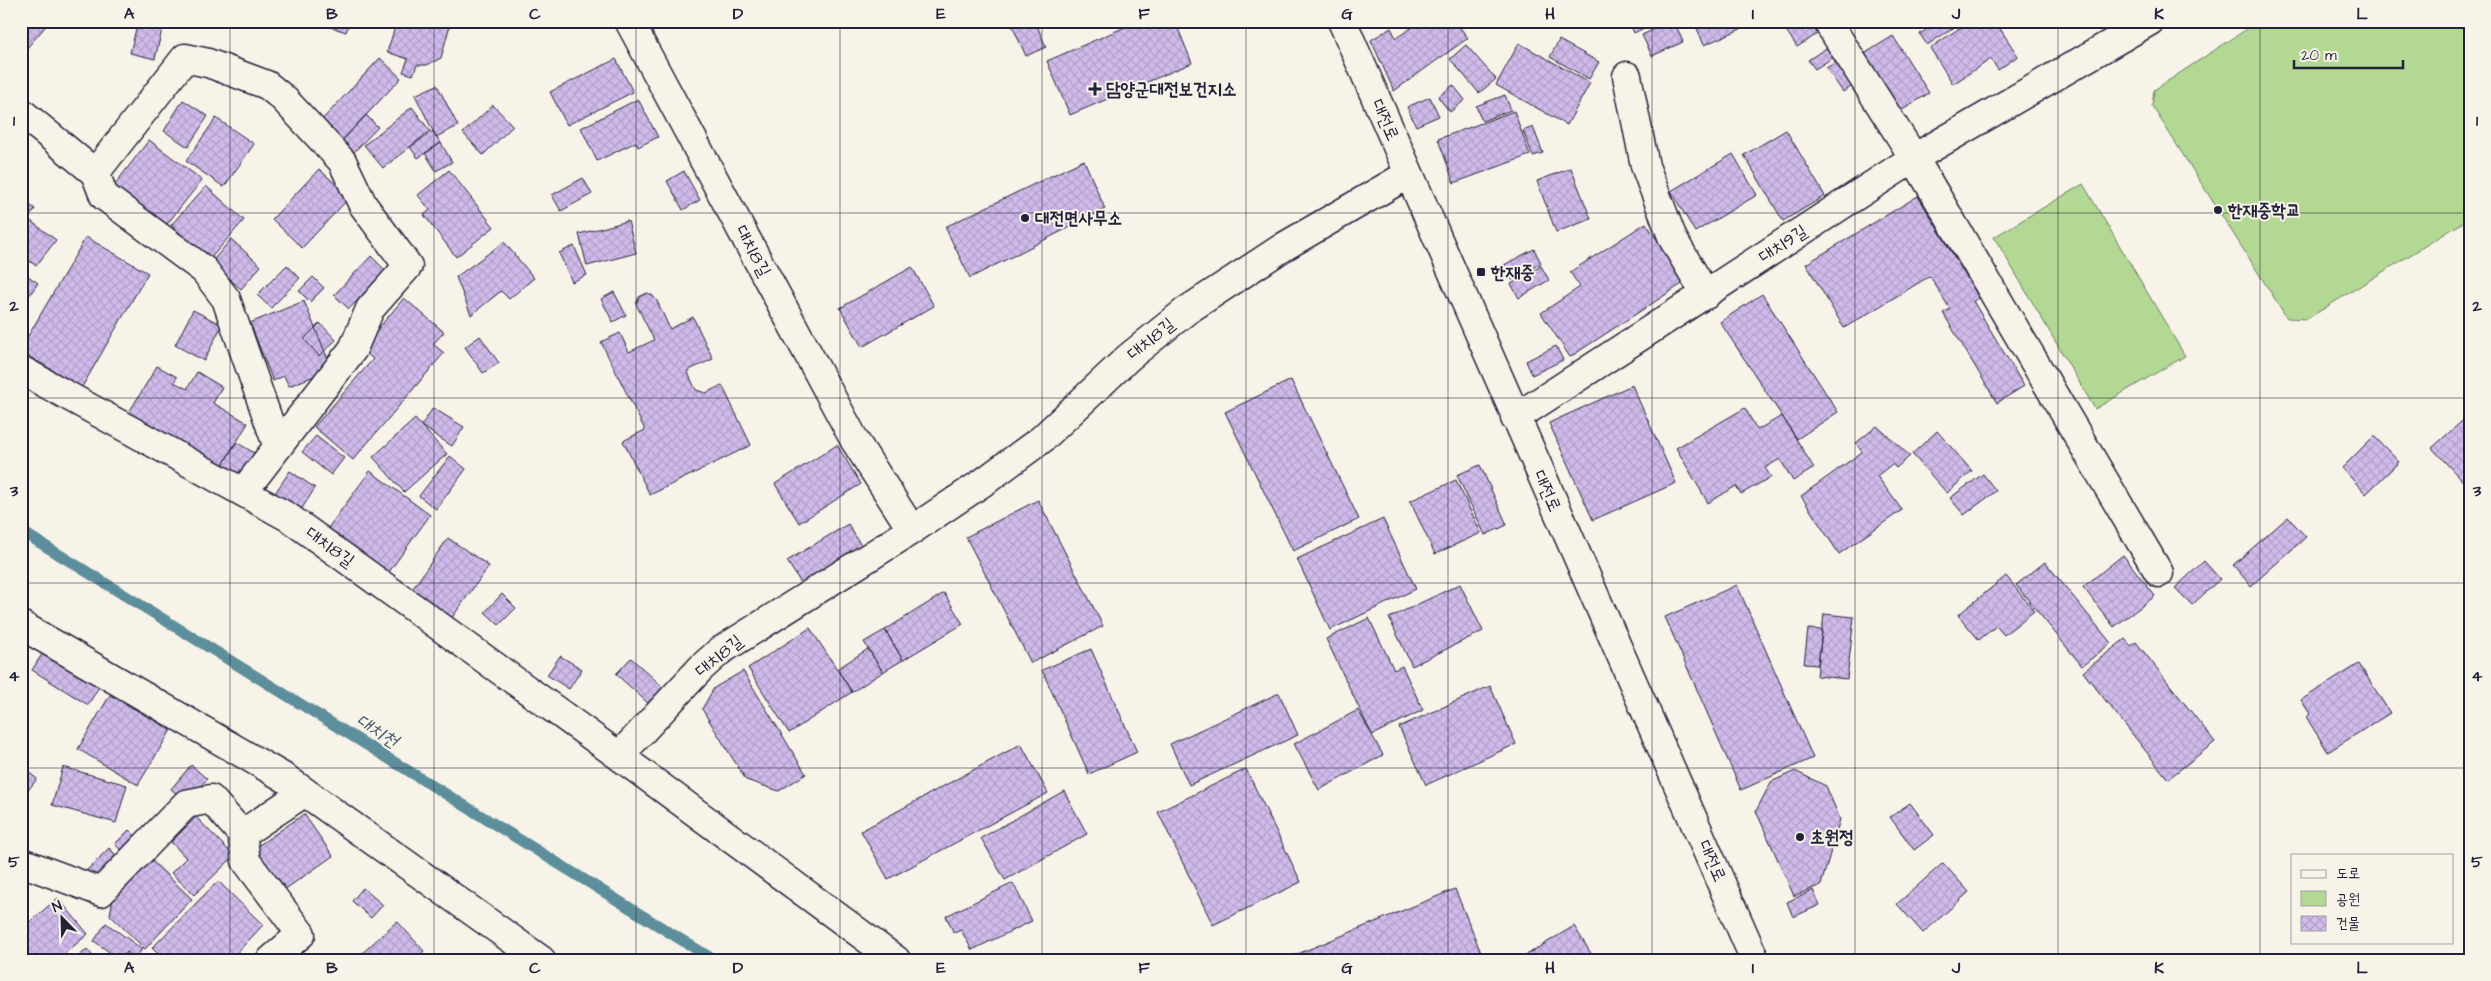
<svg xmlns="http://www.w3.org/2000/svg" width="2491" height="981" viewBox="0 0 2491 981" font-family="'Architects Daughter','Poor Story',sans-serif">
<defs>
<pattern id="building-cross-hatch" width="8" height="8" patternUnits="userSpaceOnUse" patternTransform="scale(1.25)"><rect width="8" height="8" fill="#d0baea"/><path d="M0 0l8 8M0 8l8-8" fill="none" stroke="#b2a0ca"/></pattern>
</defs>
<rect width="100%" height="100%" fill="#f7f3e8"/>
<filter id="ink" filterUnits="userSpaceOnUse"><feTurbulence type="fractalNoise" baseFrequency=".02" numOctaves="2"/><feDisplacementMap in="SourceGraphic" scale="10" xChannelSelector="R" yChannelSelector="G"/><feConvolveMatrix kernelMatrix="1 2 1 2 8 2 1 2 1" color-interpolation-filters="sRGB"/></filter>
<g filter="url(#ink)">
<path fill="#b2d893" stroke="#6a7d67" d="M2259,21H2470V218L2307,319L2287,318L2152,106L2154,90Z
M2083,184L2185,356L2095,409L1994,237Z"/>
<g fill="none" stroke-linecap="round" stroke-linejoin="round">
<path stroke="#5d8e9c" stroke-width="11" d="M21,531L714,960"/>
</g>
<path fill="url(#building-cross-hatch)" stroke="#22223b" d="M21,21H50L21,55Z
M138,21H164L155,59L130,53Z
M312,21H350L346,32Z
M397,21H442V23L450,25L441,58L427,65H417L413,75L403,72L408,59L387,52Z
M1010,21H1035L1046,47L1026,56Z
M1139,21H1175L1192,63L1070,115L1047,61Z
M1422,21H1455L1468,38L1394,91L1371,40L1391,28L1396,38Z
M1629,21H1648L1650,25L1634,33Z
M1671,21H1674L1683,42L1652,56L1642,35Z
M1694,21H1743L1745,27L1704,45Z
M1780,21H1820L1825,29L1797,47Z
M1939,21H1964L1927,45L1920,34Z
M1970,21H1995L2018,56L1998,70L1991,59L1953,84L1930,48Z
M1893,36L1929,93L1901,111L1864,54Z
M1559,40L1599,62L1589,79L1550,57Z
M1519,43L1590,83L1567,125L1496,85Z
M1466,45L1496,79L1479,93L1450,59Z
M1831,45L1837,55L1815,69L1808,60Z
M380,58L401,78L340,143L319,123Z
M616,59L633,92L567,125L550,92Z
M1841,59L1857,83L1843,92L1826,68Z
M437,85L458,126L436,137L415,95Z
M1453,85L1465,100L1450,112L1438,97Z
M1505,95L1511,110L1482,121L1476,106Z
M1430,97L1439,116L1416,126L1407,107Z
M638,99L658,137L638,147L636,142L597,161L581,128Z
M183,100L208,116L188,147L164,131Z
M493,105L513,126L483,155L463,133Z
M412,107L430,131L383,168L364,145Z
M1514,111L1530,155L1454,183L1438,139Z
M366,115L378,127L352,154L340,143Z
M216,118L254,144L224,187L186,161Z
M1533,127L1543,153L1533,156L1523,131Z
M1786,130L1825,196L1783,221L1744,155Z
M433,131L441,143L418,158L410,147Z
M149,140L202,180L164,228L112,188Z
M441,143L452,162L436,171L425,153Z
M1733,154L1757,195L1695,232L1671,191Z
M1084,160L1105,209L970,278L945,227Z
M1571,168L1591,219L1556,232L1537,181Z
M319,169L350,197L302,248L272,219Z
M449,170L494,227L456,257L424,215L430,210L418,195Z
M684,171L700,200L683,210L667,181Z
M583,178L592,194L561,211L552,195Z
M206,186L244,220L209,260L171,225Z
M1918,196L1979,298L1973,301L2024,386L1997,403L1943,313L1950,309L1930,276L1844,328L1806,264Z
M21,198L35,209L28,219L56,240L36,266L21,254Z
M628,221L636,253L587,266L579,234Z
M1646,223L1685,282L1570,357L1541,313L1580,287L1570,272Z
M86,237L148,273L82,387L21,352V348Z
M231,239L261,266L241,289L211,263Z
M504,242L534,278L509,299L501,291L471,315L456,277Z
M574,246L587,275L572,282L559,253Z
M1534,249L1541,263L1512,280L1504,265Z
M371,256L386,271L349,309L334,295Z
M287,265L300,278L271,308L257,295Z
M1541,266L1549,280L1519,298L1511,284Z
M912,267L934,306L862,347L840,308Z
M21,271L38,283L21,307Z
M313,277L324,288L310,302L299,291Z
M614,292L626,315L613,322L601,299Z
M647,293L652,295L657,301L670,329L693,317L713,359L687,371L696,390L706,393L722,385L751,445L650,495L623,441L645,430L601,342L620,333L629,352L654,340L636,304L639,297Z
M1762,294L1838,412L1797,439L1720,322Z
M404,298L444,332L433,344L444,353L353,460L314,427L373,359L361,349Z
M304,301L332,369L289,386L284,376L273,381L250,323Z
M193,310L222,325L204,361L175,345Z
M320,323L336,340L319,356L304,339Z
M480,336L499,363L483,373L465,347Z
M1556,346L1563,360L1532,375L1526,361Z
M157,366L177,377L174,382L187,389L197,372L222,387L213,403L248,423L221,468L128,414Z
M1291,380L1359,519L1293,551L1225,412Z
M1632,385L1676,483L1593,520L1549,423Z
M433,408L464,427L452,446L421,426Z
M1745,408L1757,430L1782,416L1814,468L1793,481L1780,459L1765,468L1771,477L1741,494L1736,486L1708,503L1676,448Z
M2470,414V489L2432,448Z
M415,419L447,454L404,492L373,457Z
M1877,426L1910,456L1896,468L1892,464L1877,476L1902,510L1839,554L1801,496L1862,452L1856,443Z
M1937,431L1972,471L1947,493L1912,454Z
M316,436L344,458L331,475L302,452Z
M2374,436L2399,462L2366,494L2342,468Z
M236,442L256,454L241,479L221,468Z
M837,445L861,484L799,523L775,484Z
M450,456L466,469L436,509L419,496Z
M1480,465L1507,525L1485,535L1457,475Z
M290,471L315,488L299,513L273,496Z
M370,471L430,515L389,572L328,528Z
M1983,474L1996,491L1964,515L1950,498Z
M1456,480L1481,533L1435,554L1410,501Z
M1038,500L1103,626L1031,663L966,537Z
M2288,517L2306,537L2251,586L2233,565Z
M1383,519L1416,589L1330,630L1297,559Z
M848,524L865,552L804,588L787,561Z
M448,538L489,566L451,619L411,591Z
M2123,555L2155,596L2114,627L2083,587Z
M2204,561L2220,579L2192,605L2175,588Z
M2045,562L2111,643L2082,666L2016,585Z
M2006,576L2034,611L2004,635L1996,626L1979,640L1958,615Z
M1460,584L1483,631L1412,666L1389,618Z
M1737,585L1813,758L1741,790L1665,617Z
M944,593L963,624L903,660L885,630Z
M502,594L516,608L499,625L485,612Z
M1824,614L1854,617L1847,679L1817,676Z
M1369,618L1394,670L1402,666L1423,710L1372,735L1326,639Z
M810,628L852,692L789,733L748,668Z
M1808,629L1822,630L1818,665L1804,664Z
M885,630L903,660L883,672L864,642Z
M2125,639L2131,646L2136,642L2215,742L2168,779L2083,672Z
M868,649L883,672L852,692L837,669Z
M1091,649L1137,752L1089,774L1042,670Z
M44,651L100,685L88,705L32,670Z
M560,656L582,669L569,689L547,675Z
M631,658L664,688L649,704L616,674Z
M2359,664L2390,713L2328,752L2306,717L2310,714L2301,700Z
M743,671L806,774L779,791L746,780L702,709L714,688Z
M1490,686L1516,744L1426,785L1399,727Z
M1279,693L1298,735L1189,785L1170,744Z
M110,695L171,730L138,785L78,749Z
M1358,710L1383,755L1319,790L1294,744Z
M1021,744L1048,793L888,879L861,831Z
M191,765L207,779L187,802L171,789Z
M21,766L37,779L21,799Z
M63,767L127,785L116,823L52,805Z
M1246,769L1301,882L1213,925L1158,812Z
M1795,771L1826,786L1840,819L1821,885L1794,896L1756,811L1771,782Z
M1064,791L1087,834L1005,880L981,838Z
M1910,803L1934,835L1914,850L1890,817Z
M304,814L333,856L281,892L252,850Z
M196,817L234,856L194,895L171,873L186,858L171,842Z
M129,830L142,842L127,857L115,844Z
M109,848L122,861L98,885L85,872Z
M149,858L192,899L145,949L110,915L113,897Z
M1943,863L1969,892L1923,933L1897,904Z
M218,881L263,925L230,960H164L152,948Z
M1013,883L1032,921L972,950L961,930L954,933L946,916Z
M363,888L383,905L371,918L352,901Z
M1455,889L1484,960H1283Z
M1813,890L1820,905L1793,917L1787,902Z
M58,898L88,934L57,960H33L21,946V929Z
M397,921L424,951L415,960H355Z
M106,923L142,949L135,960H120L94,941Z
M1574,926L1595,960H1518Z
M300,948L310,960H285Z
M87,949L96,960H75Z
M127,952L138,960H121Z"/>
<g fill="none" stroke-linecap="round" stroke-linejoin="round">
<defs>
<path id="minor" d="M629,21L855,441L912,530L720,651L701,668L619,756L896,960
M1342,21L1755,960
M2150,21L1914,158L2159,573
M1627,76L1645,166L1673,239L1706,295
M21,112L95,173L185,58L208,63L267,85L283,98L342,161L363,205L408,266L370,309L353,349L243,492
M95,173L104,196L204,270L226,299L277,445
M21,370L288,517L619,756
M1515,418L1914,158L1827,21
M912,530L985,481L1042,439L1129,357L1186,311L1285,246L1409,174
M21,625L285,778L541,960
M242,834L246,861L301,934L271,960
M21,862L101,892L186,804L211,799L242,834L305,792"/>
</defs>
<use href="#minor" stroke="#22223b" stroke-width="31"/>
<use href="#minor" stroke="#f7f3e8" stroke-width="28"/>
</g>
</g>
<path fill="none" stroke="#22223b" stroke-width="1" stroke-opacity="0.55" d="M230,21V960M434,21V960M636,21V960M840,21V960M1042,21V960M1246,21V960M1448,21V960M1652,21V960M1855,21V960M2058,21V960M2260,21V960M21,213H2470M21,398H2470M21,583H2470M21,768H2470"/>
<g fill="#22223b" stroke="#f7f3e8" stroke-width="2">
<path d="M1092.5 81.5h5v5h5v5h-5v5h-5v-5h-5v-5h5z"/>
<circle cx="2218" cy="210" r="5"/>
<circle cx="1025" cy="218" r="5"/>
<rect x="1476" y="267" width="10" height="10" rx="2.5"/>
<circle cx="1800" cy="837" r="5"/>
</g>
<g text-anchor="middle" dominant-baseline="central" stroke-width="4" stroke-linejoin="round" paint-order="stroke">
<g font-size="18" font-weight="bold" fill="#22223b" stroke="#f7f3e8" text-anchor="start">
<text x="1106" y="89">담양군대전보건지소</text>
<text x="2228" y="210">한재중학교</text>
<text x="1035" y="218">대전면사무소</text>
<text x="1491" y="272">한재중</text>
<text x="1810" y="837">초원정</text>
</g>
<g font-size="18" fill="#22223b" stroke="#f7f3e8">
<text transform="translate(1385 120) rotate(66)">대전로</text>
<text transform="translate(1783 244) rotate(-33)">대치9길</text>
<text transform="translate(753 251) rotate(62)">대치8길</text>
<text transform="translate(1151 339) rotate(-39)">대치8길</text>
<text transform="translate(1547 491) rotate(66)">대전로</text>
<text transform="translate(330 547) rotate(36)">대치8길</text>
<text transform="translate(719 656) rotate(-39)">대치8길</text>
<text transform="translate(1712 861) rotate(66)">대전로</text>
</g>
<g font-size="19" font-style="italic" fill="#3f586b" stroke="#f7f3e8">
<text transform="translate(377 731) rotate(32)">대치천</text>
</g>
</g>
<rect width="2491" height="981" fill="none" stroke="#f7f3e8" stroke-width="55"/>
<rect x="2291" y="854" width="162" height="90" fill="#f7f3e8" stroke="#a29fa3"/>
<rect x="2301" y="870" width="25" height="8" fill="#f7f3e8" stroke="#a29fa3"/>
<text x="2336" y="878" font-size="15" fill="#22223b">도로</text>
<rect x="2301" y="891" width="25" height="15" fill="#b2d893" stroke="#a29fa3"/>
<text x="2336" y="904" font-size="15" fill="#22223b">공원</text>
<rect x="2301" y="916" width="25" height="15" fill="url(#building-cross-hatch)" stroke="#a29fa3"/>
<text x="2336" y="928" font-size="15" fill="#22223b">건물</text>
<g transform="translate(62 918) rotate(337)" stroke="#f7f3e8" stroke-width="4" paint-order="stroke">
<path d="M0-4L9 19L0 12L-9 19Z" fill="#22223b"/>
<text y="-8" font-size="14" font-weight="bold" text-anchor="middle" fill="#22223b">N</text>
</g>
<path d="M2294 60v8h109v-8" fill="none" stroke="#22223b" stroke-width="2.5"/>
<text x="2301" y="60" font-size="15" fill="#22223b" stroke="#f7f3e8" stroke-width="4" paint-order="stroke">20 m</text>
<rect x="28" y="28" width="2436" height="926" fill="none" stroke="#22223b" stroke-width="2"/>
<g font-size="16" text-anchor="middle" font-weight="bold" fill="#22223b">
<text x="129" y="19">A</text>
<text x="332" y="19">B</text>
<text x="535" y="19">C</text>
<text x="738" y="19">D</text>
<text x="941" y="19">E</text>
<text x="1144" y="19">F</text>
<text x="1347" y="19">G</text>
<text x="1550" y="19">H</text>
<text x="1753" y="19">I</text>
<text x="1956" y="19">J</text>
<text x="2159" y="19">K</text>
<text x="2362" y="19">L</text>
<text x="14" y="126">1</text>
<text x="2477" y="126">1</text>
<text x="14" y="311">2</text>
<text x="2477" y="311">2</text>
<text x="14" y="496">3</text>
<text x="2477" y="496">3</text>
<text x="14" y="681">4</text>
<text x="2477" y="681">4</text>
<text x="14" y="867">5</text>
<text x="2477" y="867">5</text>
<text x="129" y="973">A</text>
<text x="332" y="973">B</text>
<text x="535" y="973">C</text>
<text x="738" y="973">D</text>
<text x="941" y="973">E</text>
<text x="1144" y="973">F</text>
<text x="1347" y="973">G</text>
<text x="1550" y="973">H</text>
<text x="1753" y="973">I</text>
<text x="1956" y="973">J</text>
<text x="2159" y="973">K</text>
<text x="2362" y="973">L</text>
</g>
</svg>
